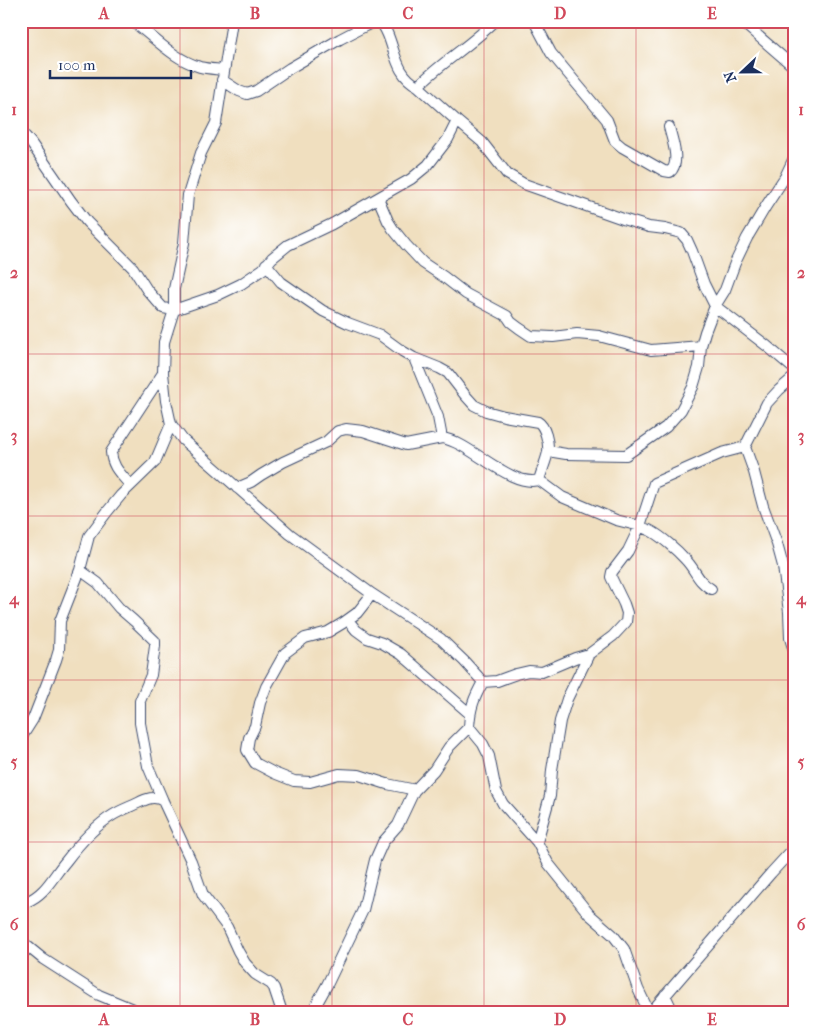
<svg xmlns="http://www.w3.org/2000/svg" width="815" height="1033" viewBox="0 0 815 1033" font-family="'IM FELL French Canon',serif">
<rect width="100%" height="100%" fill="#fff"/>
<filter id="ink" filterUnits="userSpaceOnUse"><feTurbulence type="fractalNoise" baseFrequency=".02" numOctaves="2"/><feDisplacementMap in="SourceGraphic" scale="10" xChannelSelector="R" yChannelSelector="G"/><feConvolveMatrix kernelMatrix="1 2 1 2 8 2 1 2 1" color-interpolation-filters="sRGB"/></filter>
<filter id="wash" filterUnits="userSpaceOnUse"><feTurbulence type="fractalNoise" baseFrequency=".0096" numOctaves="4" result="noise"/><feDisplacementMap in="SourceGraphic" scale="20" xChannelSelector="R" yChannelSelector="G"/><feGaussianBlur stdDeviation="1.12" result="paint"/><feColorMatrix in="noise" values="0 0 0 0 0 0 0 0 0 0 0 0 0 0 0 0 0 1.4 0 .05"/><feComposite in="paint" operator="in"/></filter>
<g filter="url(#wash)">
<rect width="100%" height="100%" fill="#f0dfbf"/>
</g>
<g filter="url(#ink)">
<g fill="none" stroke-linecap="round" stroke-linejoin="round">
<defs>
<path id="minor" d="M132,21C154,37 173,59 200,67C208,69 216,69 224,70
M232,21L216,123L201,153L188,195L184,243L174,289V310L164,342L163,373L166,401L171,424L183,440L290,534L372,594L441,639L464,661L483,682
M379,21C384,25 386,30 388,35C396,55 397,75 418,86
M534,21L551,53L607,120L615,141L622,147L664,171L670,172C681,163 672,139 669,127
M741,21L794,67
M222,80L239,91L247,94L256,91L290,68L340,39L365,26L376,21
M457,121L418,86C442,62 471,45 495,21
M21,134L25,136L31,143L71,201L87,222L133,268L147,290L163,308L174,310L218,295L241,284L263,269L272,258L288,245L332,224L411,179L428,165L448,139L457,121L482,142L507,174L524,184L626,220L649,227L665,229L681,233L687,240L692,251L704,284L715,306L767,346L794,369
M378,198L388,221L393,229L406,245L423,263L444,277L466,294L507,316L511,322L519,328L531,336L553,337L577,334L599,336L651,350L701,346
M266,264L281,282L323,311L348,323L380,335L402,351L414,358L439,368L448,373L465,395L474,405L486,411L504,416L538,422C545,426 549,443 548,452C546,461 542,470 539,480
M414,358L438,417L442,438
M794,377L779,390L767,403L745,447L754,472L763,506L777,544L783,566L789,612L790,638L794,651
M548,451L566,454L626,455L666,427L681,410L693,387L699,367L701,346L705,332L715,306L725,290L735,263L747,238L766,206L785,177L794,158
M130,485C121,474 112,467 111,452L163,373
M237,488L251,482L261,475L283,462L326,442L338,431L346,429L363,431L406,445L442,438C470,442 510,488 539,480L562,497L616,520L640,526L654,483L722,453L745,447
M80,570L98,583L119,608L134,621L155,641V646L151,675L140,701V723L148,766L163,801L191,861L203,895L227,927L238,951L245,963L255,974L271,984L274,988L282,1012
M372,594L357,613L343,623L328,632L305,638L285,653L266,687L260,703L255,726L249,738L247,750L255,763L274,773L294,781L310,782L339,774L359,775L387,784L411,789L414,791
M348,620L356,630L367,638L382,643L401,654L469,713
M21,738L33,719L56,660L59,650L60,621L80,570L89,536L107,512L121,495L155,462L171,424
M537,842L550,796L552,770L560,721L567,699L589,654
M21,898L26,902C46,894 53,876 66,861C79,844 95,826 113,815C121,810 130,807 138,803C146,799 155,795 163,801
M21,941L43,959L99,995L140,1012
M665,995L673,1012
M312,1012L327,985L363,910L375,860L383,842L398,825L414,791L434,770L449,747L469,727
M649,1012L638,989L624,949L613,935L589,914L548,863L537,842L503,804L496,791L489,756L483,744L469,727C470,708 474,698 483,682L497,681L516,674L529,671L542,672L575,658L589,654L613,636L626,622L627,613L624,604L611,577L612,572L628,551L640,526C644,529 647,529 651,531C662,537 677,550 685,559C696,570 697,581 711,589
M651,1012L771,873L794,848"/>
</defs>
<use href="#minor" stroke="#3b496d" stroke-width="12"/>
<use href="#minor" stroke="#fff" stroke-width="10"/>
</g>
</g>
<path fill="none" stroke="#d1495b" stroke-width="1" stroke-opacity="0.55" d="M180,21V1012M332,21V1012M484,21V1012M636,21V1012M21,190H794M21,354H794M21,516H794M21,680H794M21,842H794"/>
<rect width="815" height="1033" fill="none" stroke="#fff" stroke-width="55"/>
<g transform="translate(742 72) rotate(248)" stroke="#ffffff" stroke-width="4" paint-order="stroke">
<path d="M0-4L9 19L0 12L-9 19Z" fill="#1b2f5e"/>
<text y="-8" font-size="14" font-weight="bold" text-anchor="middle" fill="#1b2f5e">N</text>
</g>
<path d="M50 70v8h141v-8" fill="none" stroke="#1b2f5e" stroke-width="2.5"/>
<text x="58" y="70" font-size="15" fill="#1b2f5e" stroke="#ffffff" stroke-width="4" paint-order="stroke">100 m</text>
<rect x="28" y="28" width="760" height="978" fill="none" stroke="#d1495b" stroke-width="2"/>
<g font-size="16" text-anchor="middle" font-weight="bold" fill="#d1495b">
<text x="104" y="19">A</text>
<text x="255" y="19">B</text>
<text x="408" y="19">C</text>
<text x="560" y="19">D</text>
<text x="712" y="19">E</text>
<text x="14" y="115">1</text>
<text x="801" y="115">1</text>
<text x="14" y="278">2</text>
<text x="801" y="278">2</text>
<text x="14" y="441">3</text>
<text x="801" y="441">3</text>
<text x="14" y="604">4</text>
<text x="801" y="604">4</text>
<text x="14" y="767">5</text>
<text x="801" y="767">5</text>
<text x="14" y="930">6</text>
<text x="801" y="930">6</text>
<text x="104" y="1025">A</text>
<text x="255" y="1025">B</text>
<text x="408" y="1025">C</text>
<text x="560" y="1025">D</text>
<text x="712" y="1025">E</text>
</g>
</svg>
